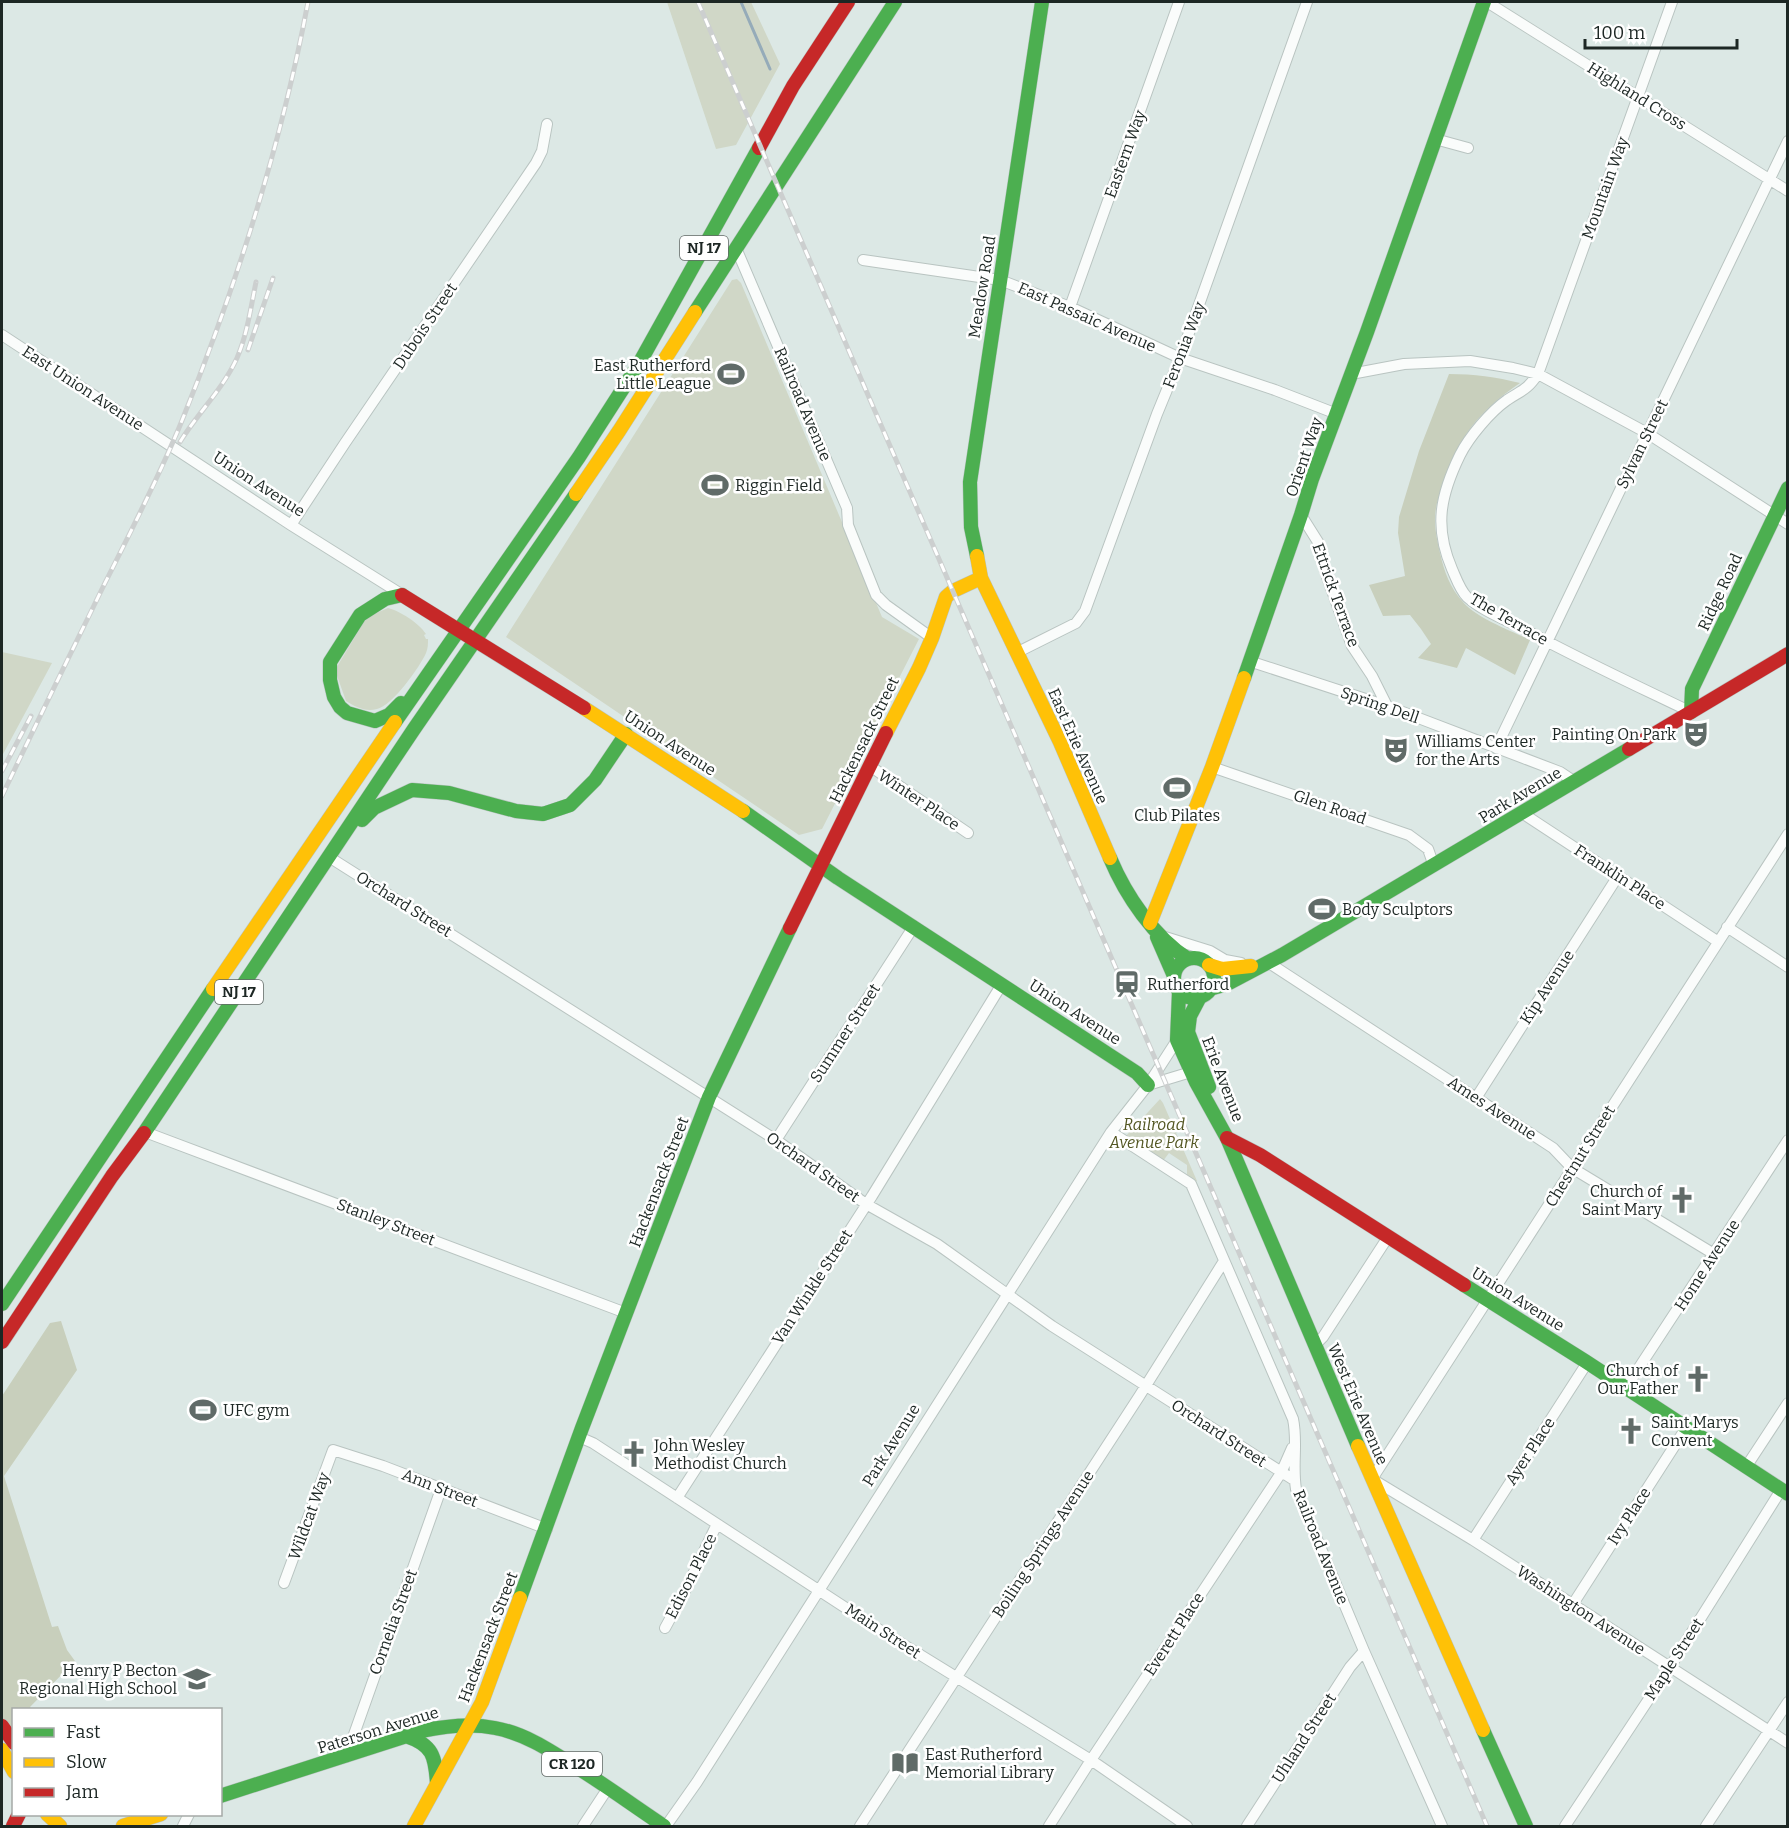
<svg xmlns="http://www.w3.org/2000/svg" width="1789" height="1828" viewBox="0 0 1789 1828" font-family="Bitter,serif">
<rect width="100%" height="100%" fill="#dce8e5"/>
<path fill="#d0d7c7" d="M667,2H751L780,64L736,145L716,149Z
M737,279L741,283L882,617L919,639L822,829L799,835L506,637L732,280Z
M388,608C400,611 419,623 426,634L424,635L426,639H428C428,644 428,648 426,653C420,667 392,706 377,709C365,712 356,707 346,701L335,670L367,617Z
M2,652L52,663L2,756Z
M1160,1099L1163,1103L1197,1181L1194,1182L1187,1177V1165L1169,1153L1163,1161L1126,1136Z"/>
<path fill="#c8cfbc" d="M1449,374C1474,374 1496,377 1520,383C1479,411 1457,438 1443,486C1440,493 1437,501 1436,508C1433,523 1437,539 1440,553C1444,571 1450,588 1463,602C1478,619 1510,630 1530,640L1515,675L1466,648L1457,668L1418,658L1431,644L1421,629L1410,615L1383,616L1369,585L1405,576L1398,533L1399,517L1419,451Z
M61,1321L77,1370L4,1476L52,1627L58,1626L67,1650L75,1661L30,1707L31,1709L14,1710L13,1733L2,1721V1396L50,1323Z"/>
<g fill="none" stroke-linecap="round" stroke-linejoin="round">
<path stroke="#95abb9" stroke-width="3" d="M741,2L770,69"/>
<defs>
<path id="street" d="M1487,2L1788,191
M1672,2L1538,374C1526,391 1522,390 1507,400C1490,412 1469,437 1460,455C1440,496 1434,527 1452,569C1456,578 1460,590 1467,597C1485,613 1510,621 1531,633C1583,661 1637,686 1691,712
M1435,139L1468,148
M736,248L847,508L848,525L876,595L886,605L932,638
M863,260L1000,280L1070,307L1180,358L1275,390L1337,414
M1070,307L1179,2
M2,335L291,525L401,594
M1351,374L1404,364L1470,361L1513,368L1538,374L1647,433L1788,524
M1301,515L1318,542L1327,577L1352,646L1372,676L1387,706
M291,525L345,443L536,163L542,151L547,124
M1016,653L1076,623L1085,611L1157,414L1180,358L1307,2
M1249,661L1387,706L1560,772L1575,782
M1496,748L1788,141
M870,766L968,833
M1212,767L1409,835L1428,849L1434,866
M1522,813L1717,941
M1788,834L1372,1479L1473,1540L1788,1743
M329,857L776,1140L866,1204L937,1244L1052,1326L1294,1480
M1727,927L1788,967
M1162,936L1210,951L1225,960L1241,963
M1269,963L1553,1148L1572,1168L1714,1254
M1148,1085L1191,1072
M1476,1098L1618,876
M145,1132L626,1313
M1111,1132L1191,1184L1293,1419C1298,1442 1292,1465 1296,1489L1364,1651L1442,1826
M776,1140L914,926
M1315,1345L1323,1337L1388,1237
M1625,1389L1788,1140
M579,1437L593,1443L875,1627L1091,1760L1187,1826
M1746,1467L1788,1403
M677,1498L872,1196L1002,984
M1473,1540L1587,1363
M284,1583L333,1450L383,1466L547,1529
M1573,1604L1686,1428
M665,1628L683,1595L717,1524
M346,1757L441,1489
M183,1826L189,1814
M583,1826L608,1788
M666,1826L697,1782L1111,1132L1148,1085L1177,1040
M860,1826L1140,1395L1224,1261
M1049,1826L1091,1760L1281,1473L1292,1448
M1247,1826L1350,1667L1364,1651
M1565,1826L1670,1667L1781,1490
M1706,1826L1788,1702"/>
<path id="fast" d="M695,312L895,2
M977,556L971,527L970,482L1042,2
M1244,678L1301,515L1312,479L1367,332L1484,2
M401,703L389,715L375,721L347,713L340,707L334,697L330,680V662L360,615L385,599L402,595
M1691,712L1692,689L1788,488
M395,722L579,457L640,362L759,148
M743,811L838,878L1137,1073L1148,1085
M362,820L374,808L412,790L449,793L516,811L543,814L570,805L595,780L626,734
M1110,858C1126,896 1154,937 1188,959
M1157,937L1174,976
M1174 978a20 20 0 1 1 40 0a20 20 0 1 1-40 0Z
M1213,988L1227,984L1282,955L1629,749
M1179,992L1177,1040L1196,1082L1227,1138L1358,1446
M1200,997L1190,1016L1188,1032L1209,1087
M144,1133L414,729L576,494
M1464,1285L1585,1361L1788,1494
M2,1304L213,989
M520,1598L582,1428L709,1097L790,928
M1483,1730L1526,1826
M406,1736C433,1745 435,1756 437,1783
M220,1796L422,1731C446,1726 470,1723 495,1728C523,1733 548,1749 573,1765C604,1784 634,1806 664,1826"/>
<path id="slow" d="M576,494L619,431L695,312
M977,556L981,578L1060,742L1110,858
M584,708L743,811
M886,733L919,668L932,638L946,597L953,591L981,578
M1150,923L1212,767L1244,678
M1209,965L1222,969L1251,966
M213,989L395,722
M1358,1446L1483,1730
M2,1750L14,1772
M47,1814L60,1826
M123,1826L161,1814
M414,1826L482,1702L520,1598"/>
<path id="jam" d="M759,148L793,86L848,2
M402,595L584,708
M1629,749L1788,654
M790,928L886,733
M1227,1138L1260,1155L1464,1285
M2,1342L112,1176L144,1133
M2,1726L14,1743
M13,1826L19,1814"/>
</defs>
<use href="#street" stroke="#b9c4c1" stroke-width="12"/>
<use href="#fast" stroke="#b9c4c1" stroke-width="15"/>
<use href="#slow" stroke="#b9c4c1" stroke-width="15"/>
<use href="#jam" stroke="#b9c4c1" stroke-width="15"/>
<use href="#street" stroke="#fafcfb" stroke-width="10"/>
<use href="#fast" stroke="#4caf50" stroke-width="14"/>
<use href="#slow" stroke="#ffc107" stroke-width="14"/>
<use href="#jam" stroke="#c62828" stroke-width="14"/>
<defs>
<path id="rail" d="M698,2L1487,1826
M248,350L273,278
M180,442C197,414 223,389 237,358C247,335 251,307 256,282
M2,771L31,716
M2,796C35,726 69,657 103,587C130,533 158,479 181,423C236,287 281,146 308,2"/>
</defs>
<use href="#rail" stroke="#cccfcf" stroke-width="5"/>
<use href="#rail" stroke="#fff" stroke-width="3" stroke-dasharray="9" stroke-linecap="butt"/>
</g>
<defs>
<symbol id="stadium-bare" viewBox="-9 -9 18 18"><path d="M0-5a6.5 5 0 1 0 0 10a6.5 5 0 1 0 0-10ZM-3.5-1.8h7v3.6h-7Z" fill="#606b68" stroke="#fff" stroke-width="2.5" paint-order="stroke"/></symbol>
<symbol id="theatre-bare" viewBox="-9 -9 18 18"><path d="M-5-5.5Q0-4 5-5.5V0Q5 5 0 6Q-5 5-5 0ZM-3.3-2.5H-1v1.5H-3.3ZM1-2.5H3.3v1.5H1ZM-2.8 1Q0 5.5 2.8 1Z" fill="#606b68" stroke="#fff" stroke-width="2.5" paint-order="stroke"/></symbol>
<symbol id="station-bare" viewBox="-9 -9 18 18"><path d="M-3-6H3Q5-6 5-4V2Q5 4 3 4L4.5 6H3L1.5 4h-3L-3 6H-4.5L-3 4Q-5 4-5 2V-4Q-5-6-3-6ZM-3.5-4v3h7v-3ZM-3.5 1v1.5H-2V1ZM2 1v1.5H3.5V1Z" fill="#606b68" stroke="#fff" stroke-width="2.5" paint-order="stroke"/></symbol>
<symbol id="church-bare" viewBox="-9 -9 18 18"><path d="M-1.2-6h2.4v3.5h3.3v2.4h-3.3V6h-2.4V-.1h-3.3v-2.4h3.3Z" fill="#606b68" stroke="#fff" stroke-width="2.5" paint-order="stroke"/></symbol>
<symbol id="school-bare" viewBox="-9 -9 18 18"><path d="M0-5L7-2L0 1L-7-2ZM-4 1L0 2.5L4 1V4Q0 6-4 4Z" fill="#606b68" stroke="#fff" stroke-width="2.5" paint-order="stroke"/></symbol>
<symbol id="library-bare" viewBox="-9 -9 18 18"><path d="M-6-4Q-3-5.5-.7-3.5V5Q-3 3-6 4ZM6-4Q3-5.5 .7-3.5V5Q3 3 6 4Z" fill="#606b68" stroke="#fff" stroke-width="2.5" paint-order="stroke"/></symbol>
</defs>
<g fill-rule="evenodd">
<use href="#stadium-bare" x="712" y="355" width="38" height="38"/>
<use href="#stadium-bare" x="696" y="466" width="38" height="38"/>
<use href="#theatre-bare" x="1677" y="715" width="38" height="38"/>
<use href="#theatre-bare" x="1377" y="731" width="38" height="38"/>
<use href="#stadium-bare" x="1158" y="769" width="38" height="38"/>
<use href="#stadium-bare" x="1303" y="890" width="38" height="38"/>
<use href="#station-bare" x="1108" y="965" width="38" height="38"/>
<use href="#church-bare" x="1663" y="1181" width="38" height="38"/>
<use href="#church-bare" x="1679" y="1360" width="38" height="38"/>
<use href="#stadium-bare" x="184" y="1391" width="38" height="38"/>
<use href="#church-bare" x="1612" y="1412" width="38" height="38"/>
<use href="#church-bare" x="615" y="1435" width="38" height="38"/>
<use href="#school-bare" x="178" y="1660" width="38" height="38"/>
<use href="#library-bare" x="886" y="1744" width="38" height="38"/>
</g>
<g text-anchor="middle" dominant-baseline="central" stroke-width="5" stroke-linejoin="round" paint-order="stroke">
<g fill="#fff" stroke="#616866" stroke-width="1.5">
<rect x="680" y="236" width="48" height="24" rx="4.5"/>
<rect x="215" y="980" width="48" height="24" rx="4.5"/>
<rect x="542" y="1752" width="60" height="24" rx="4.5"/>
</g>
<g font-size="15" font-weight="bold" fill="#1d2724">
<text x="704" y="248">NJ 17</text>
<text x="239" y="992">NJ 17</text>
<text x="572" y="1764">CR 120</text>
</g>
<g font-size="16" fill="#1d2724" stroke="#fff">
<text transform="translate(1637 96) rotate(32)">Highland Cross</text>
<text transform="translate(1125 154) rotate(-70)">Eastern Way</text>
<text transform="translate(1605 188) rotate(-70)">Mountain Way</text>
<text transform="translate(982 287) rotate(-81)">Meadow Road</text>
<text transform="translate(1087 317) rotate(24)">East Passaic Avenue</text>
<text transform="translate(425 326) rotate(-56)">Dubois Street</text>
<text transform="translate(1184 345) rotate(-69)">Feronia Way</text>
<text transform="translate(83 388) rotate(33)">East Union Avenue</text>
<text transform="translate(803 404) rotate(67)">Railroad Avenue</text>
<text transform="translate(1642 444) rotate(-64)">Sylvan Street</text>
<text transform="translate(1304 457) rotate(-71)">Orient Way</text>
<text transform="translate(259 484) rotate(33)">Union Avenue</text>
<text transform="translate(1720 592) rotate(-65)">Ridge Road</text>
<text transform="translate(1336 595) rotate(70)">Ettrick Terrace</text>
<text transform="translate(1509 619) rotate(30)">The Terrace</text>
<text transform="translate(1380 705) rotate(19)">Spring Dell</text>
<text transform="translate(864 740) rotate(-64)">Hackensack Street</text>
<text transform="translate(670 743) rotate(33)">Union Avenue</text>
<text transform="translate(1078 746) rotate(66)">East Erie Avenue</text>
<text transform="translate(1520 795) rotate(-31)">Park Avenue</text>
<text transform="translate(919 800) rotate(34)">Winter Place</text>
<text transform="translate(1330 807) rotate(19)">Glen Road</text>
<text transform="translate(1620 877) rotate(33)">Franklin Place</text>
<text transform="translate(404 904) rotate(32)">Orchard Street</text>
<text transform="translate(1547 987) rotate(-57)">Kip Avenue</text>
<text transform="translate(1075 1012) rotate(33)">Union Avenue</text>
<text transform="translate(845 1033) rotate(-57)">Summer Street</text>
<text transform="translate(1223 1079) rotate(69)">Erie Avenue</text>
<text transform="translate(1492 1108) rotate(33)">Ames Avenue</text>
<text transform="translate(1580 1156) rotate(-58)">Chestnut Street</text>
<text transform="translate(813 1167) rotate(35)">Orchard Street</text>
<text transform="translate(659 1182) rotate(-69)">Hackensack Street</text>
<text transform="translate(386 1222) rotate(21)">Stanley Street</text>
<text transform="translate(1707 1265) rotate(-57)">Home Avenue</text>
<text transform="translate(812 1287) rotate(-57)">Van Winkle Street</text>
<text transform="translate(1518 1299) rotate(32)">Union Avenue</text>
<text transform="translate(1358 1404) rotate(67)">West Erie Avenue</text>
<text transform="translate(1219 1433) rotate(33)">Orchard Street</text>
<text transform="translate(891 1445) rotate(-58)">Park Avenue</text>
<text transform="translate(1530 1451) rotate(-57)">Ayer Place</text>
<text transform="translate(440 1488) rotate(21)">Ann Street</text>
<text transform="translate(309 1516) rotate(-70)">Wildcat Way</text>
<text transform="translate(1629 1516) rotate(-57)">Ivy Place</text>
<text transform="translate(1043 1544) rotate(-57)">Boiling Springs Avenue</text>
<text transform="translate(1321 1547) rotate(68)">Railroad Avenue</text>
<text transform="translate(691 1576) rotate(-63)">Edison Place</text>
<text transform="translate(1581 1610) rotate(33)">Washington Avenue</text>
<text transform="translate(393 1622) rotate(-70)">Cornelia Street</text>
<text transform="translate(883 1631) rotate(33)">Main Street</text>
<text transform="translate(1174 1634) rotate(-57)">Everett Place</text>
<text transform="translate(488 1637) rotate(-69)">Hackensack Street</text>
<text transform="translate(1674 1659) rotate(-57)">Maple Street</text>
<text transform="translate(378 1730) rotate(-17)">Paterson Avenue</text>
<text transform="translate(1304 1738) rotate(-57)">Uhland Street</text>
</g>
<g font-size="16" fill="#1d2724" stroke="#fff" text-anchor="start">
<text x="711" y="365" text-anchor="end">East Rutherford<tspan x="711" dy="18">Little League</tspan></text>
<text x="735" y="485">Riggin Field</text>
<text x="1676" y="734" text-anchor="end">Painting On Park</text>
<text x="1416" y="741">Williams Center<tspan x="1416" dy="18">for the Arts</tspan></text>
<text x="1177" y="815" text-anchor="middle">Club Pilates</text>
<text x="1342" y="909">Body Sculptors</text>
<text x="1147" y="984">Rutherford</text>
<text x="1662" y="1191" text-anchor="end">Church of<tspan x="1662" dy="18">Saint Mary</tspan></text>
<text x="1678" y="1370" text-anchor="end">Church of<tspan x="1678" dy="18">Our Father</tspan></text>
<text x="223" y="1410">UFC gym</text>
<text x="1651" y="1422">Saint Marys<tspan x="1651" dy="18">Convent</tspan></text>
<text x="654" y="1445">John Wesley<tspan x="654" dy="18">Methodist Church</tspan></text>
<text x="177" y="1670" text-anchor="end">Henry P Becton<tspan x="177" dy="18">Regional High School</tspan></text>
<text x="925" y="1754">East Rutherford<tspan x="925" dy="18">Memorial Library</tspan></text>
</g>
<g font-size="16" font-style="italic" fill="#535723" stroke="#fff">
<text x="1154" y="1124">Railroad<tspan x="1154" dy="18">Avenue Park</tspan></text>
</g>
</g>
<rect width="1789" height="1828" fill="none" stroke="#1d2724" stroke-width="6"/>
<rect x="12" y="1708" width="210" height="108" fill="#ffffff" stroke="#a5a9a7" stroke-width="1.5"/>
<rect x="24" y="1728" width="30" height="9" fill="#4caf50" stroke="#a5a9a7" stroke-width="1.5"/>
<text x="66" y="1738" font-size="18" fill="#1d2724">Fast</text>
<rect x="24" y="1758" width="30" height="9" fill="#ffc107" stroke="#a5a9a7" stroke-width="1.5"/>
<text x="66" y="1768" font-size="18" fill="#1d2724">Slow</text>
<rect x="24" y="1788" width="30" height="9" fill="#c62828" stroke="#a5a9a7" stroke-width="1.5"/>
<text x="66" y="1798" font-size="18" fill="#1d2724">Jam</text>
<path d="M1585 39v9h152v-9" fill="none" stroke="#1d2724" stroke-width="3"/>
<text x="1594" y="39" font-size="18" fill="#1d2724" stroke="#ffffff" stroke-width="4.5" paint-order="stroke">100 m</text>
</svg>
